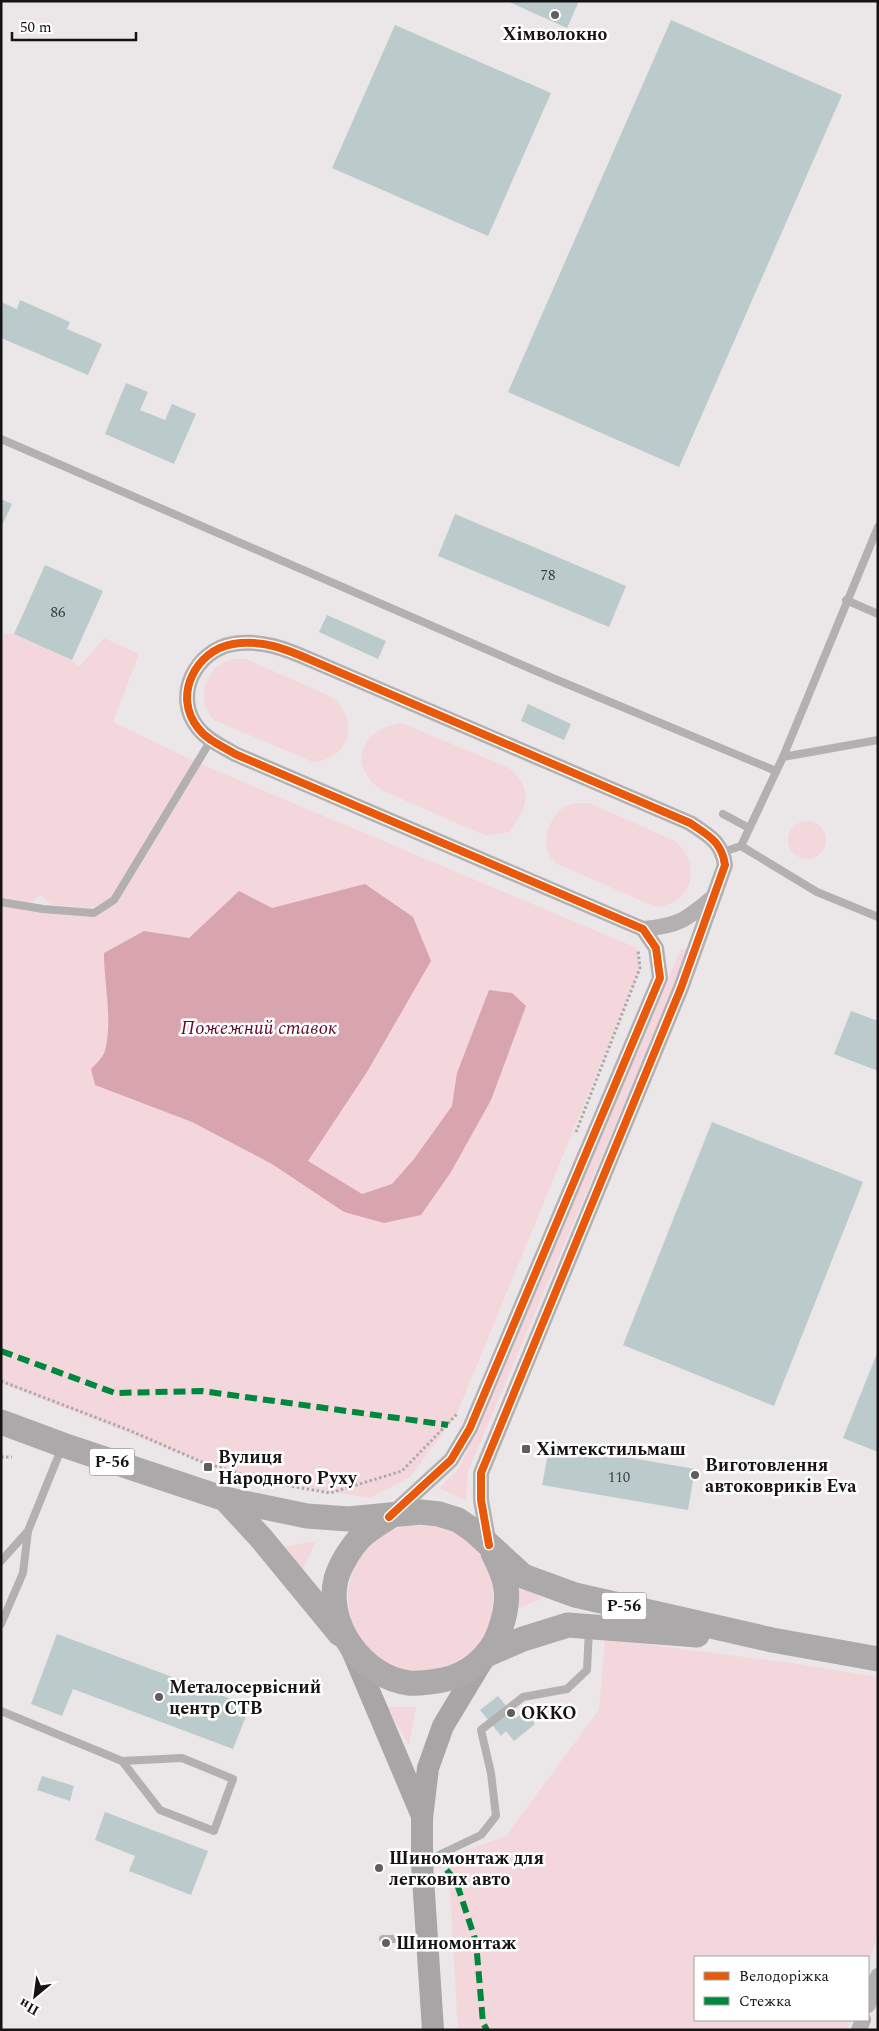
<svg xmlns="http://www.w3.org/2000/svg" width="879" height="2031" viewBox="0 0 879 2031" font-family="Spectral,serif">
<rect width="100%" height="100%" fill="#ebe6e7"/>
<path fill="#f4d7dc" d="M4,633L14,634L72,660L79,667L104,638L139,654L113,722L198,763L637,948L640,968L456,1416L410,1477L370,1498L268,1482L202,1462L1,1383V902L94,913L112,901L89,908L52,905L40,894L31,903L1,898V643Z
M234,659H246L332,697C360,721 351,758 313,762L214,720C194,698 205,665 234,659Z
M402,723L509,768C535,790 527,808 509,832L487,836L381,790C346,764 362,728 402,723Z
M589,803L675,841C702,865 694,903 656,907L557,864C555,862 551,858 549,855C541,838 552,811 569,805C575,803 582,803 589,803Z
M788 840a19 19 0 1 1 38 0a19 19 0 1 1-38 0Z
M681,949L687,950L686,958L468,1471L466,1501L439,1488L460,1467Z
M348 1598a74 74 0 1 1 148 0a74 74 0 1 1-148 0Z
M316,1541L301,1573L284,1547Z
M517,1584L543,1598L519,1608Z
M605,1639L792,1663L878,1677V1935L868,1965V1957H695V2020H850L847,2030H458L448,1857L506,1836L599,1710Z
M386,1707H416L409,1745Z"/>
<path fill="#d8a4ae" d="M365,884L413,917L431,961L367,1072L308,1161L362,1194L392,1184L414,1159L452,1106L457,1073L489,990L512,993L526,1006L491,1100L451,1172L421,1215L384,1223L344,1212L272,1164L192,1122L95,1085L91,1069C96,1064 103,1057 105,1051C113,1019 104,985 104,953L144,931L189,938L239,891L272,908Z"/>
<path fill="#bbcbcc" d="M507,1H579L567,28Z
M671,20L842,95L679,467L508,392Z
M395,25L551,93L488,236L332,168Z
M20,300L70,322L67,329L102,344L88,375L1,338V302L17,309Z
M126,383L148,392L140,410L165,420L172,404L196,414L174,464L105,434Z
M1,499L12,504L1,528Z
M455,514L626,586L609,627L438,556Z
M45,565L103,591L72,660L14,634Z
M327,615L386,641L378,659L319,632Z
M528,704L571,724L564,740L521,721Z
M851,1011L878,1021V1071L834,1054Z
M712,1122L863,1182L774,1406L623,1345Z
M878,1351V1452L843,1438Z
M550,1444L695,1469L688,1510L542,1485Z
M57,1634L250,1706L233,1749L73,1689L62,1716L31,1704Z
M498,1696L516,1718L525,1711L535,1724L514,1741L506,1731L501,1736L480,1710Z
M42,1776L74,1786L70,1801L37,1790Z
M105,1812L208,1851L191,1895L129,1871L135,1856L95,1840Z"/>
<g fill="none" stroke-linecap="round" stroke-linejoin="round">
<path stroke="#abaaaa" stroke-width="3" stroke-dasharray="2.5 2.5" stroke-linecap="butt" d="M576,1132L640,968L638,950
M1,1381L131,1431L202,1462L268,1482L330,1493L402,1471L457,1414
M1,1457H12"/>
<path stroke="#b2b0b1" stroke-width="8" d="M1,439L543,674L776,771
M846,600L878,614
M783,757L878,740
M723,814L749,828
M741,846L817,892L878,917
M723,852L741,846L783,757L878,527
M1,902L43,909L94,913L114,900L211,740
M1,1561L28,1531
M1,1624L23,1573L28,1531L62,1447
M1,1711L122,1761L182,1758L233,1779L214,1831L160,1810L122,1761
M424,1862L481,1835L496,1816L491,1773L481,1730L523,1697L567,1689L587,1670L589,1630
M383,1939H426"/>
<path stroke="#b2b0b1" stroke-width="16" d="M643,929C678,926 686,920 712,898
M389,1517L451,1460L470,1428L660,978L656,948L643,929L235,754C222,746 207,740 198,728C172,696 196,650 233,644C261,639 286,649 311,660L690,823C708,835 722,842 725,865L681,988L481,1473V1500L489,1545
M868,2005L878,1976
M859,2030L863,2020"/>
<path stroke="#a8a5a6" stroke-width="22" d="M351,1648L422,1816
M433,2030L422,1863V1818L428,1768L443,1726L484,1658"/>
<path stroke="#aba9a9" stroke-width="25" d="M1,1422L63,1445L225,1499L307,1516L348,1519L421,1512L439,1514L458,1520L474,1531L523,1576L575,1595L772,1640L878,1659
M225,1499L261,1538L340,1634
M389,1517C380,1523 369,1529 361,1537C351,1547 340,1565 336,1579C325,1625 363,1677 409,1683C421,1684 432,1682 443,1680C468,1675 490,1657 499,1633C511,1600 509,1583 493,1553
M486,1655L523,1639L568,1625L697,1635"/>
<path stroke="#00873e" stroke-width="6" stroke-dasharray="12 6" stroke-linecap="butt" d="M1,1351L115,1393L202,1391L448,1425
M441,1853L445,1868L456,1881L476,1942L483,2023L487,2030"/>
<defs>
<path id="cycleway" d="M389,1517L451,1460L470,1428L660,978L656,948L643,929L235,754C222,746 207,740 198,728C172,696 196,650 233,644C261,639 286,649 311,660L690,823C708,835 722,842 725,865L681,988L481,1473V1500L489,1545"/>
</defs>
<use href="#cycleway" stroke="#fff" stroke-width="11"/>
<use href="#cycleway" stroke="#e8590c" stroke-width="8"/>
</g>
<g fill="#605d5d" stroke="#fff" stroke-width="2">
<circle cx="555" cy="15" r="5"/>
<rect x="521" y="1444" width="10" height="10" rx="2.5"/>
<rect x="203" y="1462" width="10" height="10" rx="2.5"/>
<circle cx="695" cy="1475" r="5"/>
<circle cx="159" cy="1697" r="5"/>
<circle cx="511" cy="1713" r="5"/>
<circle cx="379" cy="1868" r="5"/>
<circle cx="386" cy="1943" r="5"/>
</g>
<g text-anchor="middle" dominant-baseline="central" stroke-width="5" stroke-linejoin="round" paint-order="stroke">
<g font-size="15" fill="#3e4141">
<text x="548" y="575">78</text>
<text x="58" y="612">86</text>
<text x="619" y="1477">110</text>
</g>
<g fill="#fff" stroke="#5b5a5a" stroke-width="1">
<rect x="89.5" y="1448.5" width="45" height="27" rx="4"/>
<rect x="601.5" y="1592.5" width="45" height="27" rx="4"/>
</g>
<g font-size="16" font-weight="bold" fill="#151313">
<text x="112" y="1462">Р-56</text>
<text x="624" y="1606">Р-56</text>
</g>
<g font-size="18" font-weight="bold" fill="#151313" stroke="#fff" text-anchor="start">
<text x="555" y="34" text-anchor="middle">Хімволокно</text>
<text x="536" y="1449">Хімтекстильмаш</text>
<text x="218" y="1457">Вулиця<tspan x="218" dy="21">Народного Руху</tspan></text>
<text x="705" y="1465">Виготовлення<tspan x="705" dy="21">автоковриків Eva</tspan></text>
<text x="169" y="1687">Металосервісний<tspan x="169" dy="21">центр СТВ</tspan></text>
<text x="521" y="1713">ОККО</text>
<text x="389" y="1858">Шиномонтаж для<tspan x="389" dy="21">легкових авто</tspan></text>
<text x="396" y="1943">Шиномонтаж</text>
</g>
<g font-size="19" font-style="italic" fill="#620a29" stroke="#fff">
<text x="259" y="1028">Пожежний ставок</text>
</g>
</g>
<rect width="879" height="2031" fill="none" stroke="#151313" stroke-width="5"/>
<rect x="694" y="1956" width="175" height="65" fill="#ffffff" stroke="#a1a1a1"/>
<rect x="704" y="1972" width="25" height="8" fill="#e8590c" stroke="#a1a1a1"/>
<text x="739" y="1981" font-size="15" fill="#151313">Велодоріжка</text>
<rect x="704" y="1997" width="25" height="8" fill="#00873e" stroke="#a1a1a1"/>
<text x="739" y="2006" font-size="15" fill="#151313">Стежка</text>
<g transform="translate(35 1996) rotate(209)" stroke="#ffffff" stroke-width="4" paint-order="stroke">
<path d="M0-4L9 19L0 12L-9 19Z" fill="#151313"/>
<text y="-8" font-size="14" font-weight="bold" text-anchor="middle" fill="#151313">Пн</text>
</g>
<path d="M12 32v8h124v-8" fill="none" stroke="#151313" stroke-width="2.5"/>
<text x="20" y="32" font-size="15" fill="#151313" stroke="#ffffff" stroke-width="4" paint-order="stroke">50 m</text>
</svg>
